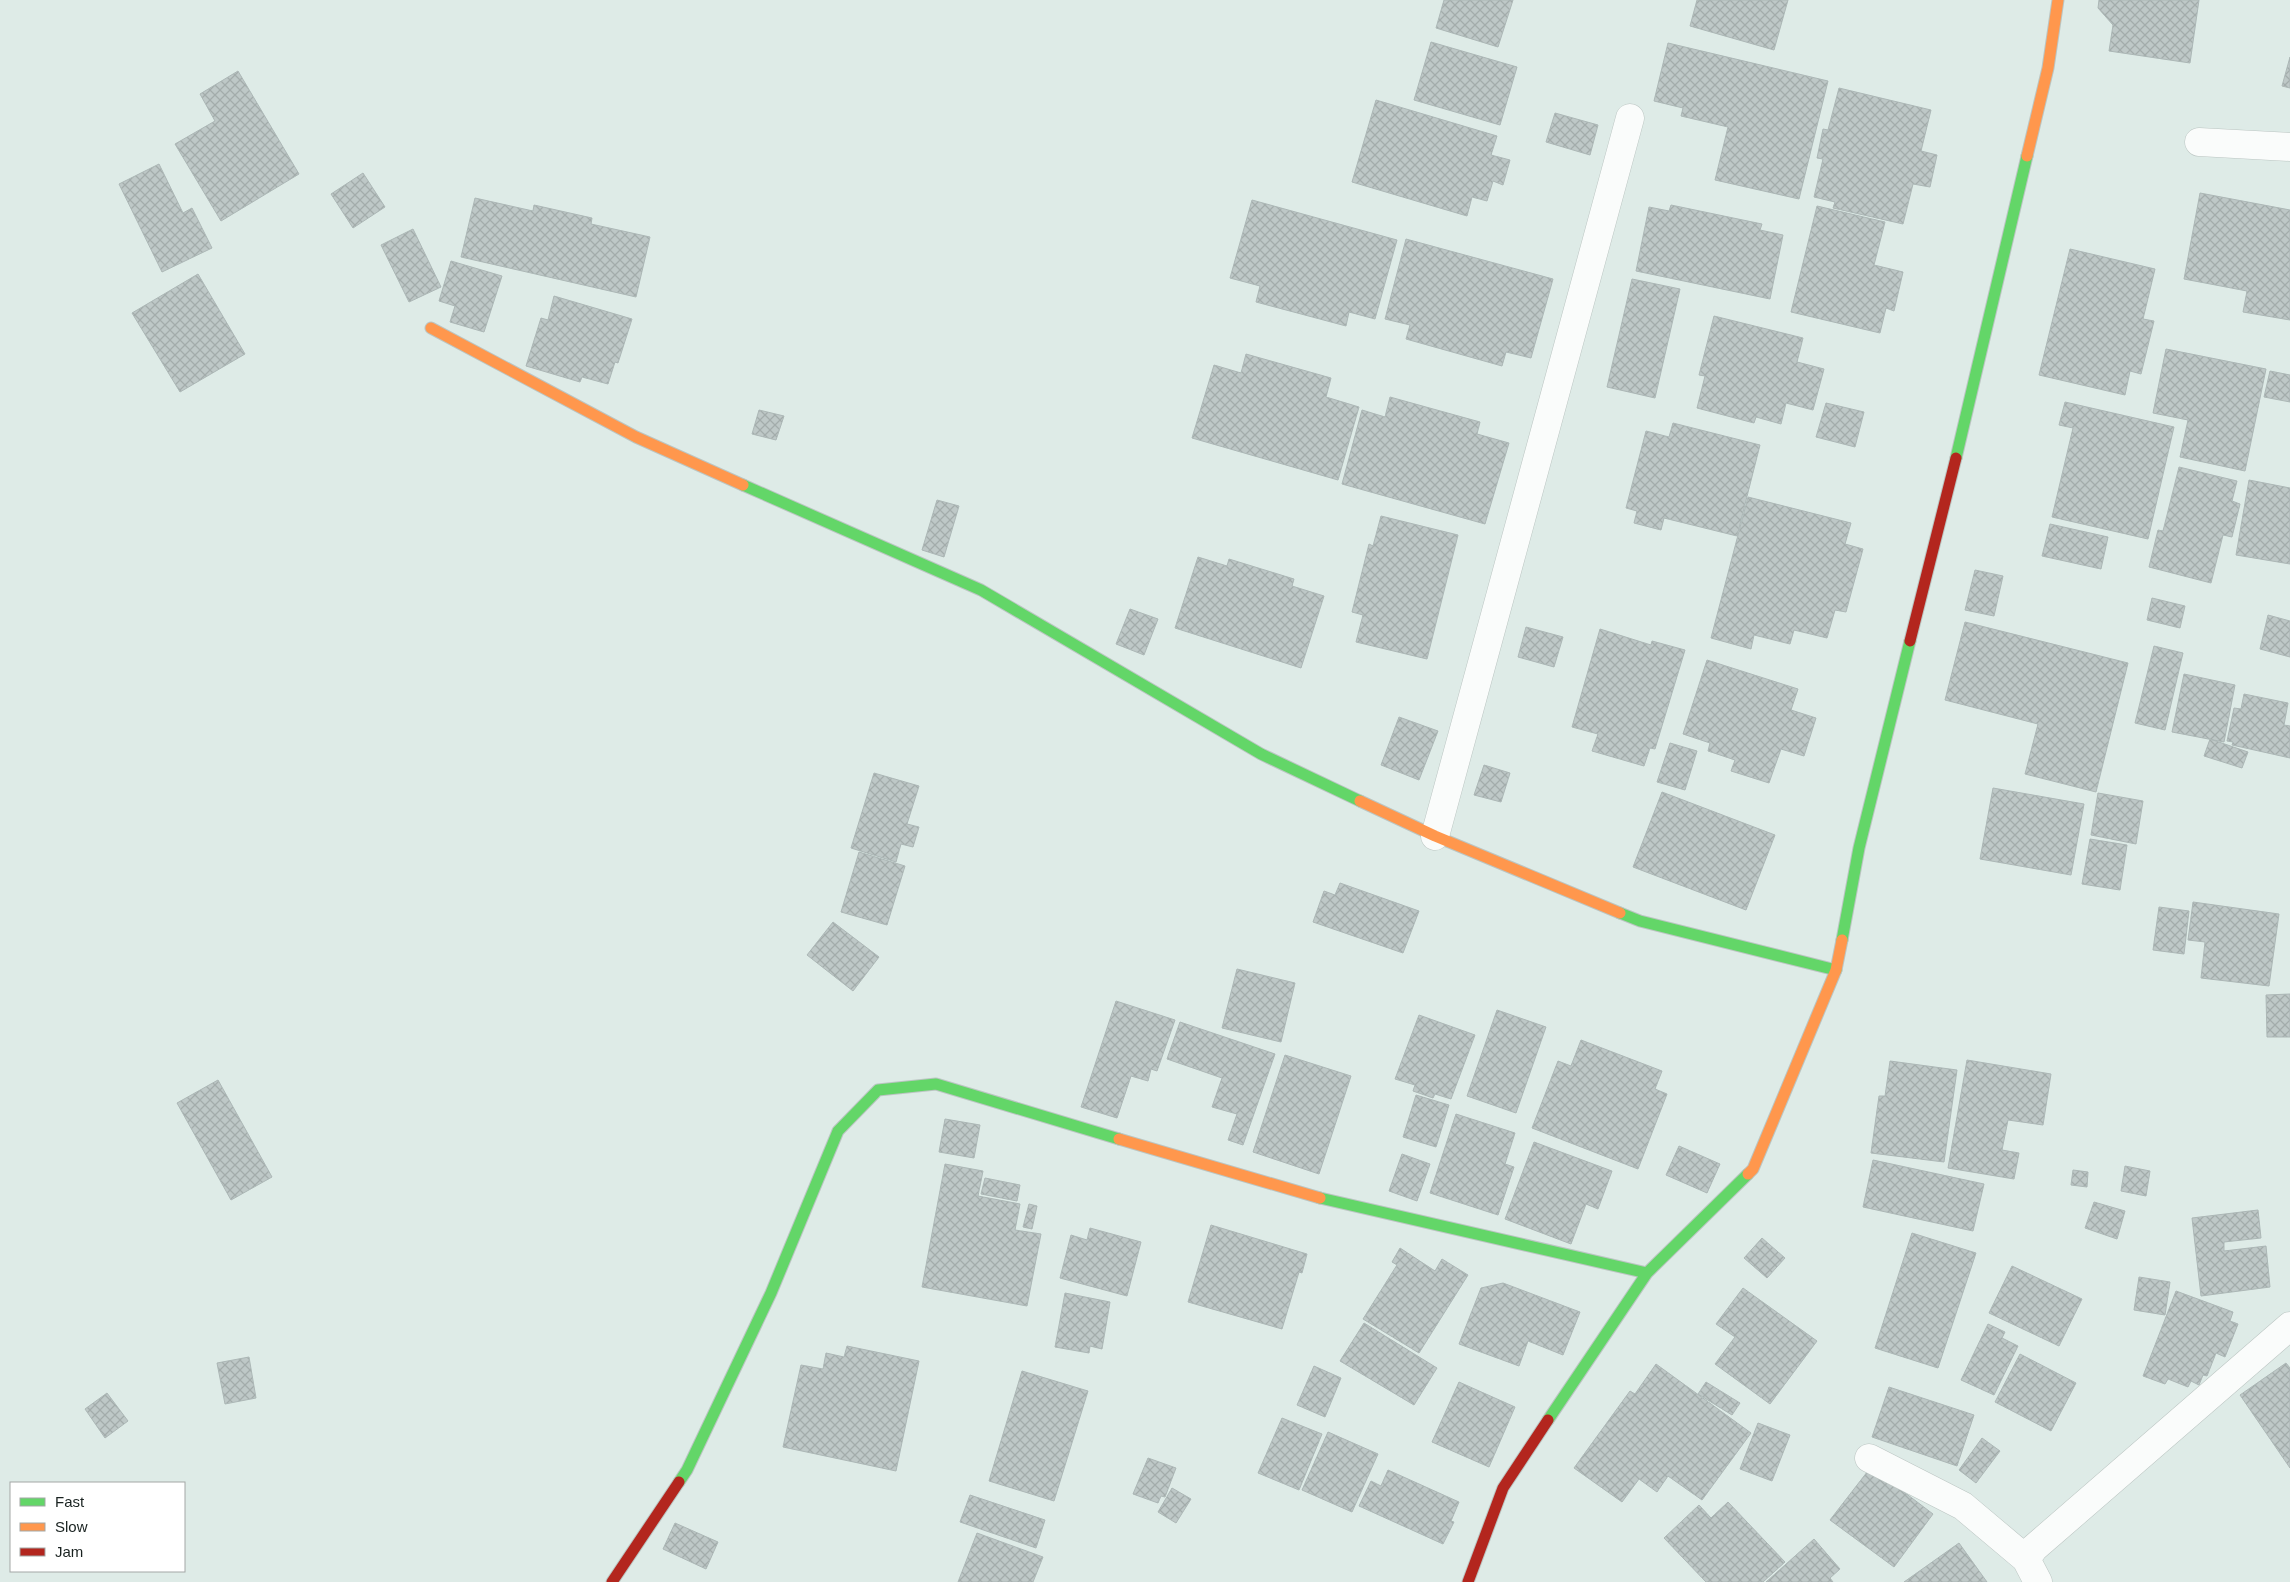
<svg xmlns="http://www.w3.org/2000/svg" width="2290" height="1582" viewBox="0 0 2290 1582" font-family="Helvetica,sans-serif">
<defs>
<pattern id="building-cross-hatch" width="8" height="8" patternUnits="userSpaceOnUse" patternTransform="scale(1.25)"><rect width="8" height="8" fill="#bec8c7"/><path d="M0 0l8 8M0 8l8-8" fill="none" stroke="#a3acab"/></pattern>
</defs>
<rect width="100%" height="100%" fill="#deebe7"/>
<path fill="url(#building-cross-hatch)" stroke="#acb7b6" d="M1444,0H1513L1498,47L1436,28Z
M1697,0H1788L1774,50L1690,26Z
M2099,0H2199L2190,63L2109,51L2113,25L2098,8Z
M1431,42L1517,67L1500,125L1414,100Z
M1668,43L1828,81L1799,199L1715,180L1728,127L1681,116L1683,108L1654,101Z
M2290,57V88L2282,86Z
M238,71L299,174L221,221L175,144L215,121L200,94Z
M1839,88L1931,110L1921,151L1937,155L1930,187L1913,184L1903,224L1833,208L1835,202L1814,197L1823,159L1817,158L1823,129L1828,130Z
M1376,100L1497,136L1491,155L1510,160L1503,185L1493,181L1487,201L1472,197L1467,216L1352,182Z
M1555,113L1598,125L1590,155L1546,142Z
M159,164L183,213L192,208L212,248L162,272L119,184Z
M363,173L385,207L353,228L331,194Z
M2200,193L2290,210V320L2243,312L2247,291L2184,279Z
M475,198L533,211L534,205L592,218L591,224L650,237L636,297L461,257Z
M1252,200L1397,240L1375,319L1349,312L1346,326L1256,302L1260,286L1230,278Z
M1671,205L1762,224L1760,230L1783,235L1770,299L1636,271L1649,207L1669,211Z
M1817,206L1885,222L1874,265L1903,272L1894,311L1886,308L1880,333L1791,312Z
M413,229L441,287L409,302L381,245Z
M1406,239L1553,279L1531,358L1506,352L1502,366L1406,339L1410,325L1385,319Z
M2070,249L2155,269L2143,319L2154,321L2141,374L2130,371L2125,395L2039,375Z
M451,261L502,276L484,332L450,322L455,306L439,301Z
M198,274L245,354L180,392L132,313Z
M1632,279L1680,289L1655,398L1607,387Z
M554,296L632,319L618,363L615,362L608,384L582,377L580,382L526,366L541,318L548,320Z
M1714,316L1803,338L1797,362L1824,369L1813,410L1786,403L1781,424L1756,417L1754,423L1697,408L1705,376L1699,375Z
M2166,349L2266,369L2245,471L2180,457L2188,420L2153,413Z
M1246,354L1331,378L1326,397L1359,407L1338,480L1192,438L1214,365L1241,373Z
M2270,371L2290,375V402L2264,397Z
M1390,397L1480,422L1477,434L1509,443L1485,524L1342,484L1362,410L1385,417Z
M2065,402L2174,427L2148,539L2052,517L2073,428L2059,425Z
M1826,403L1864,412L1855,447L1816,437Z
M759,410L784,416L776,440L752,434Z
M1673,423L1760,445L1737,536L1664,518L1661,530L1634,523L1637,511L1626,508L1646,431L1669,437Z
M2179,467L2237,481L2232,501L2240,504L2232,537L2223,535L2211,583L2149,567L2158,530L2163,531Z
M2249,480L2290,488V564L2236,555Z
M1748,497L1851,523L1845,544L1863,549L1846,612L1835,610L1827,638L1794,630L1790,644L1754,635L1751,649L1711,638Z
M937,500L959,506L944,557L922,550Z
M1381,516L1458,535L1427,659L1356,642L1363,615L1352,612L1369,544L1373,546Z
M2050,524L2108,537L2101,569L2042,556Z
M1198,557L1227,566L1229,559L1294,579L1292,586L1324,596L1301,668L1175,628Z
M1975,570L2003,576L1994,616L1965,610Z
M2152,598L2185,606L2180,628L2147,620Z
M1130,609L1158,619L1144,655L1116,644Z
M2268,615L2290,621V657L2260,649Z
M1965,622L2128,663L2096,792L2025,774L2038,724L1945,700Z
M1526,627L1563,637L1554,667L1518,657Z
M1600,629L1651,645L1652,641L1685,650L1655,749L1650,748L1644,766L1592,751L1598,734L1572,727Z
M2154,646L2183,653L2165,730L2135,723Z
M1707,660L1798,689L1791,710L1816,718L1804,756L1781,749L1769,783L1731,771L1735,760L1708,751L1710,743L1683,734Z
M2184,674L2235,685L2224,742L2172,732Z
M2244,694L2288,703L2284,725L2290,726V758L2232,745L2233,742L2227,741L2234,708L2241,709Z
M1399,717L1438,731L1419,780L1381,765Z
M2210,739L2248,752L2242,768L2204,756Z
M1670,743L1697,751L1685,790L1657,782Z
M1484,765L1510,773L1501,802L1474,795Z
M874,773L919,786L907,824L919,827L913,847L901,844L896,862L851,848Z
M1993,788L2084,804L2071,875L1980,859Z
M1662,792L1775,835L1746,910L1633,867Z
M2098,793L2143,801L2136,844L2091,835Z
M2090,839L2127,845L2120,890L2082,884Z
M859,852L905,866L887,925L841,912Z
M1340,883L1419,911L1403,953L1313,922L1324,891L1335,895Z
M2193,902L2279,914L2269,986L2201,978L2205,942L2188,940Z
M2159,907L2189,911L2184,954L2153,950Z
M833,922L879,957L853,991L807,955Z
M1237,969L1295,983L1281,1042L1222,1028Z
M2290,994V1037H2267L2266,995Z
M1116,1001L1175,1020L1157,1071L1151,1069L1148,1081L1131,1076L1117,1118L1081,1107Z
M1497,1010L1546,1027L1516,1113L1467,1096Z
M1419,1015L1475,1035L1451,1099L1435,1094L1433,1098L1413,1091L1415,1085L1395,1079Z
M1180,1022L1275,1054L1243,1145L1228,1140L1237,1114L1212,1107L1222,1078L1167,1059Z
M1581,1040L1662,1071L1655,1089L1667,1094L1638,1169L1532,1128L1558,1061L1571,1066Z
M1285,1055L1351,1076L1319,1174L1253,1152Z
M1967,1060L2051,1074L2043,1125L2008,1120L2002,1150L2019,1153L2014,1179L1948,1168Z
M1890,1061L1957,1070L1944,1162L1871,1153L1879,1096H1885Z
M218,1080L272,1177L231,1200L177,1103Z
M1416,1095L1449,1105L1436,1147L1403,1137Z
M1456,1114L1515,1133L1505,1164L1514,1167L1498,1215L1430,1193Z
M945,1119L980,1125L974,1158L939,1152Z
M1534,1142L1612,1171L1598,1209L1586,1204L1571,1244L1505,1219Z
M1679,1146L1720,1164L1707,1193L1666,1175Z
M1402,1154L1430,1164L1417,1201L1389,1191Z
M1873,1160L1984,1184L1973,1231L1863,1207Z
M945,1164L983,1171L978,1196L1020,1204L1015,1230L1041,1234L1027,1306L922,1287Z
M2125,1166L2150,1171L2146,1196L2121,1191Z
M2073,1170L2088,1172L2087,1187L2071,1185Z
M985,1178L1020,1185L1017,1201L981,1194Z
M2094,1202L2125,1211L2117,1239L2085,1228Z
M1029,1204L1037,1206L1032,1229L1023,1227Z
M2258,1210L2261,1238L2224,1242V1251L2266,1246L2270,1287L2201,1296L2192,1218Z
M1211,1225L1307,1254L1302,1273L1299,1272L1282,1329L1188,1302Z
M1090,1228L1141,1242L1127,1296L1060,1278L1071,1235L1087,1240Z
M1912,1233L1976,1253L1938,1368L1875,1348Z
M1762,1238L1785,1258L1767,1278L1744,1258Z
M1400,1248L1435,1271L1442,1259L1468,1275L1419,1353L1363,1319L1397,1265L1392,1262Z
M2012,1266L2082,1299L2059,1346L1989,1313Z
M2139,1277L2170,1282L2165,1315L2134,1310Z
M1503,1283L1580,1312L1563,1355L1528,1341L1519,1366L1459,1344L1481,1288Z
M1743,1288L1817,1341L1770,1404L1715,1364L1735,1337L1716,1324Z
M2176,1291L2233,1312L2230,1321L2238,1324L2225,1357L2216,1353L2207,1376L2203,1375L2199,1385L2191,1381L2188,1387L2168,1379L2165,1384L2143,1376Z
M1065,1293L1110,1302L1102,1349L1090,1346L1089,1353L1055,1347Z
M1364,1323L1437,1368L1414,1405L1340,1361Z
M1988,1324L2005,1332L2002,1338L2018,1346L1994,1395L1961,1380Z
M847,1346L919,1361L896,1471L783,1447L801,1365L823,1369L826,1353L844,1357Z
M2020,1354L2076,1383L2051,1431L1995,1402Z
M249,1357L256,1398L225,1404L217,1363Z
M2286,1363L2290,1368V1468L2240,1395Z
M1656,1364L1751,1433L1702,1500L1668,1476L1657,1492L1639,1479L1622,1502L1574,1468L1630,1391L1635,1394Z
M1314,1366L1341,1378L1325,1417L1297,1405Z
M1022,1371L1088,1391L1054,1501L989,1481Z
M1459,1382L1515,1407L1489,1467L1432,1442Z
M1706,1382L1740,1403L1732,1415L1698,1394Z
M1889,1387L1974,1415L1957,1466L1872,1437Z
M107,1393L128,1421L105,1438L85,1409Z
M1282,1418L1322,1434L1299,1490L1258,1473Z
M1758,1423L1790,1435L1772,1481L1740,1469Z
M1328,1432L1378,1454L1352,1512L1302,1490Z
M1982,1438L2000,1451L1976,1483L1959,1470Z
M1148,1458L1176,1468L1165,1497L1161,1496L1158,1503L1133,1494Z
M1871,1467L1933,1514L1894,1567L1830,1520Z
M1388,1470L1459,1502L1451,1521L1454,1522L1443,1544L1359,1506L1371,1481L1381,1486Z
M1172,1488L1191,1499L1176,1523L1158,1512Z
M970,1495L1045,1520L1036,1548L960,1522Z
M1728,1502L1785,1562L1763,1582H1706L1664,1538L1699,1505L1711,1518Z
M675,1523L718,1542L706,1569L663,1549Z
M977,1533L1043,1557L1033,1582H958Z
M1814,1539L1840,1569L1830,1578L1833,1582H1766Z
M1959,1543L1987,1582H1904Z"/>
<g fill="none" stroke-linecap="round" stroke-linejoin="round">
<defs>
<path id="street" d="M2199,142L2290,147
M1435,836L1630,118
M1869,1458L1963,1506L2026,1559L2038,1582
M2026,1559L2034,1548L2290,1326"/>
<path id="fast" d="M1956,458L2027,156
M743,485L981,590L1261,754L1360,801
M1620,913L1640,921L1836,970
M1842,940L1859,848L1910,641
M1320,1198L1647,1273
M1548,1420L1647,1273L1748,1174
M679,1482L687,1470L771,1293L838,1131L878,1090L936,1084L1119,1139"/>
<path id="slow" d="M2027,156L2048,68L2058,0
M431,328L636,437L743,485
M1360,801L1435,836L1620,913
M1119,1139L1320,1198
M1748,1174L1753,1169L1836,970L1842,940"/>
<path id="jam" d="M1910,641L1956,458
M612,1582L679,1482
M1468,1582L1503,1488L1548,1420"/>
</defs>
<use href="#street" stroke="#bbc5c2" stroke-width="29"/>
<use href="#fast" stroke="#bbc5c2" stroke-width="13"/>
<use href="#slow" stroke="#bbc5c2" stroke-width="13"/>
<use href="#jam" stroke="#bbc5c2" stroke-width="13"/>
<use href="#street" stroke="#fafcfb" stroke-width="28"/>
<use href="#fast" stroke="#63d668" stroke-width="11"/>
<use href="#slow" stroke="#ff974d" stroke-width="11"/>
<use href="#jam" stroke="#b3261e" stroke-width="11"/>
</g>
<rect x="10" y="1482" width="175" height="90" fill="#ffffff" stroke="#a3a7a6"/>
<rect x="20" y="1498" width="25" height="8" fill="#63d668" stroke="#a3a7a6"/>
<text x="55" y="1507" font-size="15" fill="#192220">Fast</text>
<rect x="20" y="1523" width="25" height="8" fill="#ff974d" stroke="#a3a7a6"/>
<text x="55" y="1532" font-size="15" fill="#192220">Slow</text>
<rect x="20" y="1548" width="25" height="8" fill="#b3261e" stroke="#a3a7a6"/>
<text x="55" y="1557" font-size="15" fill="#192220">Jam</text>
</svg>
